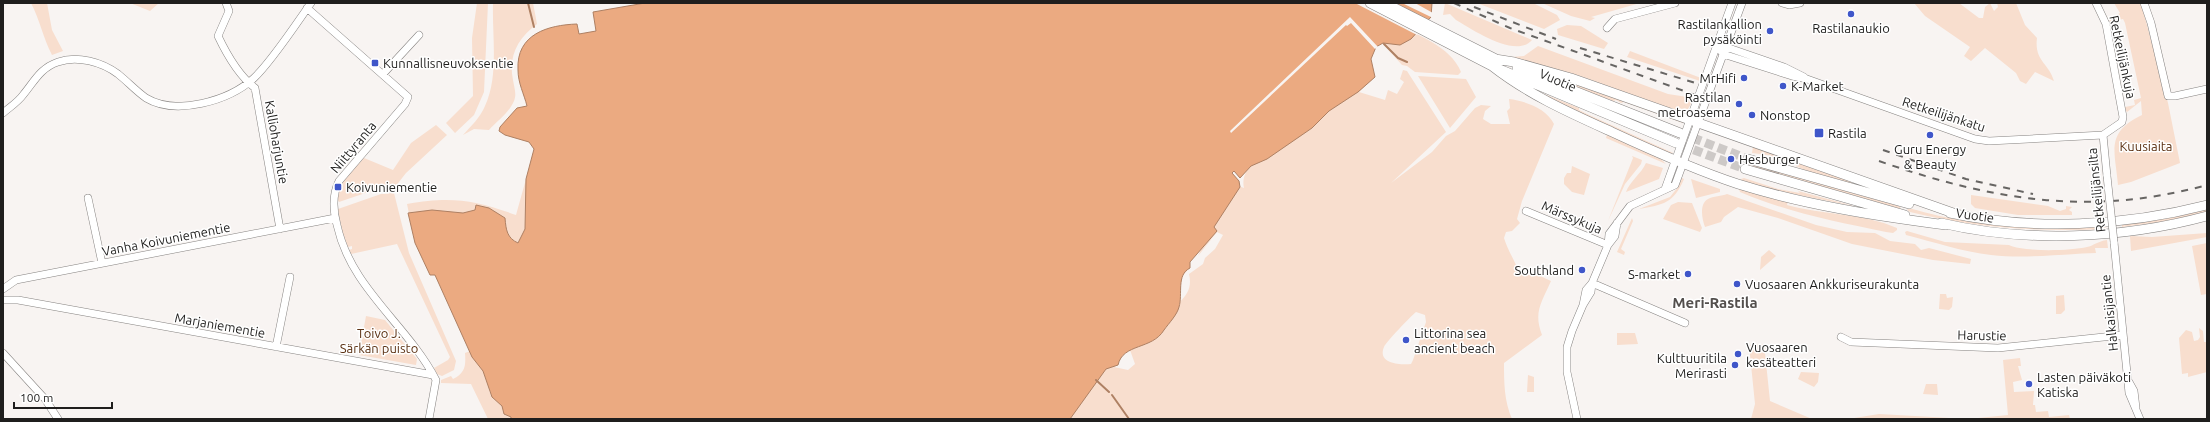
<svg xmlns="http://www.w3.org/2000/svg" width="2210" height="422" viewBox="0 0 2210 422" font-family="Ubuntu,sans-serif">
<rect width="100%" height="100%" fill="#f8f4f2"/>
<path fill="#f8dece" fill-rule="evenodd" d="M31,3H47L52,30L63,51L52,55C43,38 40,20 31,3Z
M130,3H159L150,11Z
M477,3H488L484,92L474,115L455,133L446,123L473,96L472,38Z
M493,3H533L537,24C518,38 508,56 513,80C514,87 517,94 514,101C509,113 497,121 489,130L474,129L463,135C471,126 480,118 485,106C499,76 492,36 493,3Z
M1445,3L1532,40C1516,59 1473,30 1456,20L1450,14L1443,15Z
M1477,3H1533L1557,15L1560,20L1544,29Z
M1542,3H1640L1591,17L1595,18L1590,21L1571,16Z
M1914,3H1959L1979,18H1983L1985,7L1990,3L1994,11L1998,7L1997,3H2016L2025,25L2037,38C2034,61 2049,63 2054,81L2035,72L2026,84L2020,81L2016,73L1985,48L1971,61L1964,56L1970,47L1925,16Z
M2114,3H2141L2168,103L2180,163L2131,182L2118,185C2115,150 2105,133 2142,115L2141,101L2127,112L2126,111L2125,107L2135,105L2134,100L2141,98L2125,23L2123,19L2110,22L2109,19L2120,13Z
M1392,22C1415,34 1451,46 1461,72L1458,75L1415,72L1407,66L1402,65L1383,44H1381Z
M1567,25L1581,26L1608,43L1604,49L1558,35L1557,29Z
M1538,46L1668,94L1694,98L1688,109L1676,111L1583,77L1512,57L1524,56Z
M1630,51L1701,78L1700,81L1627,57Z
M1403,70L1407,71L1446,132L1391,183L1432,152L1446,136L1455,131L1475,108L1481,105L1491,106L1485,111L1483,119L1491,124H1510L1507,111L1510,108L1509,99C1526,101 1547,109 1554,124L1522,201L1517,219L1520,223L1512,231L1506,232L1504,238C1508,251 1515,261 1520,274L1538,275L1551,281C1542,302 1533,312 1542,335L1504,363C1504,382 1504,401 1512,419H1033L1113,359L1118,365L1114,367L1128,370L1135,364L1130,350L1123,354L1180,263L1190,268L1182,276L1179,303C1188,294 1192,287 1189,274L1203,264L1205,258L1215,249L1223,235L1217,232L1198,256L1231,183L1244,188C1242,180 1245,171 1251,166L1375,77L1359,92L1385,100L1388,90L1397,94L1404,82L1400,79ZM1416,312L1425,315L1426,322L1413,360L1411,364C1400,365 1377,364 1384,347C1386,342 1411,316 1416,312Z
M1547,74L1683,122V123L1624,102L1621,103L1616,100L1613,101L1547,76Z
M1418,76L1466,79L1476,97L1450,128Z
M1539,92L1579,108V110L1589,115L1673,153L1671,154L1584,116Z
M436,125L447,135L406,173L395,187L380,188L339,202C330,188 355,168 364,158L393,170L411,143Z
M1607,134L1661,159L1666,164L1606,138Z
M1753,147L1844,179L1861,187L1809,172L1796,166V164L1768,155L1752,153Z
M1632,156L1642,160L1641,164L1625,184L1608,221L1633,158Z
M1646,163L1663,168L1659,179L1626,192C1630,181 1641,174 1646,163Z
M1748,163L1899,206L1901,209L1749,166Z
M1572,166L1590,174L1584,195L1572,192L1564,184V178L1567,173H1571Z
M1682,178L1684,179C1674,203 1663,205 1639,209L1670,197L1678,187Z
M1744,178L1778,189L1800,193L1798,191L1854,206L1768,189L1742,181L1741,179Z
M526,179L527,189L549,230L437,280L435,275H430L415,243L407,204C451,196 475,200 516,215Z
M1691,179L1720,189V192L1696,198Z
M1739,189L1788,201L1787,205C1823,215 1863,213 1897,228V230L1893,233L1886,232C1833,221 1790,213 1740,192Z
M394,193L409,253L456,361L454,370L442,376L437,374L434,368L448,360L450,357L397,244L351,254L349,250L352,249V246L348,247L342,232L338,209L381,194Z
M1727,194L1816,225L1847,232L1875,233L1890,241L1915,244L1921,250L1929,248L1971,259L1970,264L1933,260L1852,244L1778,218L1738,207L1724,217L1721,222L1705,227C1702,219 1699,204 1708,199C1713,196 1722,196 1727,194Z
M1971,195L2048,206L2060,211L2066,209V206L2072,207L2069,210L2072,212V215H2018L1975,208L1971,204Z
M1678,202L1692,203L1702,228L1700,232L1663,219L1671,205Z
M1909,208C1972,227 2039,230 2104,226L2107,229C2040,232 1975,228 1910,212L1907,210Z
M2207,209V212L2168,221L2122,227V225Z
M1632,218L1633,221L1621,249L1625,252L1624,255L1617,252Z
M1907,231L1945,242L2009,245C2024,252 2069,251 2087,247C2093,246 2098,241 2107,240L2108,248H2095L2096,253C2061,254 2026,259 1991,255C1963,252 1934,242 1906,235L1905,232Z
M2207,233V237L2131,251L2130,236L2152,237Z
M2207,243V294L2201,295L2192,246Z
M1769,250L1776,256L1760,270L1761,257Z
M1940,294H1946L1947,298L1953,297L1952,307L1949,310L1939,309Z
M2064,295L2065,310L2061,314H2056V296Z
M366,316L385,320L417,359L416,365L359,355Z
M2199,328L2203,331L2204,342H2207V372L2188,377V373L2182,374L2179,338L2186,330L2192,332L2194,341L2198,340L2200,337Z
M1617,333H1635L1638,344L1617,345Z
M496,334L489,390L492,397L519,419H488L471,384L441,383V380L451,376L453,379C465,373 466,366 465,353L470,351L469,349Z
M1766,344L1765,353L1770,401L1812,419H1751L1755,404L1749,345Z
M2020,358L2021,366H2018L2022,380L2013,382L2014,392L2034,391L2033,405H2035L2036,412L2048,411L2049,417L2069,415L2070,419H1848L1879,414L1968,419L2008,415L2003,360Z
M1801,372L1819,373L1818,382L1814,387L1798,379Z
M1528,375L1534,377V392H1527Z
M1926,384H1937L1938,395L1923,394Z"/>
<path fill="#ebaa81" stroke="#ae8063" d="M645,3H1432L1431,17L1411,39L1400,45L1383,43L1376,47L1371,59L1375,77L1358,92L1329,111L1312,128L1267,159L1251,166L1240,178L1234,171L1232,173L1239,181L1240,187L1214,227L1217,231L1190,262V268C1176,275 1183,294 1179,307C1177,315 1169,323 1164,330C1152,350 1123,343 1118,365L1106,369L1070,419H511V417L504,414L502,406L492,397L483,371L472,357L435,275H430L415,243L408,213L432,210L463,213L475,210L476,205L489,208L505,218C506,230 507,238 518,243L525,229L526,179L534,149L529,142L505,135L499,131L500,127L517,108L527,106C524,94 518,83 518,70C516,34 548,25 577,24L579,34L596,31L593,12Z"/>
<path fill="#f8f4f2" d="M1355,3H1394L1430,21L1417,35Z
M1402,3H1415L1433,13V18Z
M1350,17L1378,47L1375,49L1351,23L1347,26L1346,25L1231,133L1230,131Z"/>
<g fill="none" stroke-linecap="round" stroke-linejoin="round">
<path stroke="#ae8063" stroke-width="2" d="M528,3L534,27
M1384,44L1398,58L1407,62
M1096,380L1109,392
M1112,395L1129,419"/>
<path stroke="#cdc9c7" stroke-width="9" stroke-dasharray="9 4.5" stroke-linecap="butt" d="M1680,133L1748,159
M1681,145L1745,169"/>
<defs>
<path id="minor" d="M226,3L229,11L218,36C227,55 238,75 255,88L280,229
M1782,3L1789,5L1800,3
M2096,3L2106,24L2123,117L2122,122L2103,135
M2144,3L2151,23L2168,96H2175L2207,89
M307,8L408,97L405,104L339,181C332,195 333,210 337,225C351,289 407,324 436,380L429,419
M1607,28L1615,19L1675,3
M1717,46L1723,54L1792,76L1807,79L1975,139L1989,141L2103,135
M1723,46L1784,67L1804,77
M383,74L419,35
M3,113C10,107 18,102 23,95C34,82 40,68 58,62C77,55 102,62 118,74C128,82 136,91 146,98C176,116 229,101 254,78C272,61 296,24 311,3
M2103,135L2107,176
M1665,189L1732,3
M88,198L102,263
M1526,211L1608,245
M2114,242L2129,393L2140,419
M1608,245L1615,236L1617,223
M1592,283L1685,323
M3,289L16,280L335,218
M3,300H18L433,375
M1583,305L1586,290L1592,283
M1841,337L1851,342L1998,348L2123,335
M276,347L290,277
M3,353L45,399L58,419
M2129,382L2134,391L2136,408
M1577,419L1567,372V347L1572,331L1583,305L1591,292L1592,283L1608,245L1609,234L1630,206L1675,185L1742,3"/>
<path id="major" d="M1370,3L1492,66L1676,143
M1385,3L1500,61
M1495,59L1514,62L1571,78L1956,214
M1492,66C1529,95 1570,113 1612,132C1653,151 1695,170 1738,184C1805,205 1877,216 1946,225
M1517,68L1680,133
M1748,159L1909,204
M1745,169L1905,215
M1950,213C2034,231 2125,226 2207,205
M1941,223C2026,243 2122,239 2207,216"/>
</defs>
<use href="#minor" stroke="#868381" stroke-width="8"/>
<use href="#major" stroke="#868381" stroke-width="10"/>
<use href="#minor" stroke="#fff" stroke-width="7"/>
<use href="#major" stroke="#fff" stroke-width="9"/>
<path stroke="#676563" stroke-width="2" stroke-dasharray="7 7" stroke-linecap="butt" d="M1454,3L1510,28L1695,95
M1474,7L1556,39
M1580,48L1699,84
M1883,150L1966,179L2033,194
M1879,161C1991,200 2090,217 2207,185"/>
<defs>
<path id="minor-bridge" d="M2107,176L2114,242"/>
</defs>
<use href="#minor-bridge" stroke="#868381" stroke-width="8" stroke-linecap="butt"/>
<use href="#minor-bridge" stroke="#fff" stroke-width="7"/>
</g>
<g fill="#3f56c9" stroke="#fff" stroke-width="1.5">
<circle cx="1851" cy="14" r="4"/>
<circle cx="1770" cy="31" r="4"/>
<rect x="371" y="59" width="8" height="8" rx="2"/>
<circle cx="1744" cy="78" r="4"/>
<circle cx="1783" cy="86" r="4"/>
<circle cx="1739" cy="104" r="4"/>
<circle cx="1752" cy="115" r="4"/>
<rect x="1814" y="128" width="10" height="10" rx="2"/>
<circle cx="1930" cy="135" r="4"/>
<circle cx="1731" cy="159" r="4"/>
<rect x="334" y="183" width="8" height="8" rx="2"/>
<circle cx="1582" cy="270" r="4"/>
<circle cx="1688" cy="274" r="4"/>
<circle cx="1737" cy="284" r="4"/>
<circle cx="1406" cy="340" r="4"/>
<circle cx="1738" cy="354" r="4"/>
<circle cx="1735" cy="365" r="4"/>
<circle cx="2029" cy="384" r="4"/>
</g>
<g text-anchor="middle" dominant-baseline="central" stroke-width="3" stroke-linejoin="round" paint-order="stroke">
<g font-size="13" fill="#1f1e1d" stroke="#fff" text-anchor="start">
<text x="1762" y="24" text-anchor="end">Rastilankallion<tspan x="1762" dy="15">pysäköinti</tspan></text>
<text x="1851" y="28" text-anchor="middle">Rastilanaukio</text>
<text x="383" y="63">Kunnallisneuvoksentie</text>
<text x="1736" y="78" text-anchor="end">MrHifi</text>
<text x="1791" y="86">K-Market</text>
<text x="1731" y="97" text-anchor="end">Rastilan<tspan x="1731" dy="15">metroasema</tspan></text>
<text x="1760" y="115">Nonstop</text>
<text x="1828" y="133">Rastila</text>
<text x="1930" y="149" text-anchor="middle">Guru Energy<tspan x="1930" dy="15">&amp; Beauty</tspan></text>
<text x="1739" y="159">Hesburger</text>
<text x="346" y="187">Koivuniementie</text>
<text x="1574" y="270" text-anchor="end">Southland</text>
<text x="1680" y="274" text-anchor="end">S-market</text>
<text x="1745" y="284">Vuosaaren Ankkuriseurakunta</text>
<text x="1414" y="333">Littorina sea<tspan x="1414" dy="15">ancient beach</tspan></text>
<text x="1746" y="347">Vuosaaren<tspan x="1746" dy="15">kesäteatteri</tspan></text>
<text x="1727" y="358" text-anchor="end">Kulttuuritila<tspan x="1727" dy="15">Merirasti</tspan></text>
<text x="2037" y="377">Lasten päiväkoti<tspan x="2037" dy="15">Katiska</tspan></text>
</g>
<g font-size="13" fill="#1f1e1d" stroke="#fff">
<text transform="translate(2123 57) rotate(78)">Retkeilijänkuja</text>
<text transform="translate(1558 80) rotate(23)">Vuotie</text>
<text transform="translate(1944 114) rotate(18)">Retkeilijänkatu</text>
<text transform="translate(277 142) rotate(80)">Kallioharjuntie</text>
<text transform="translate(353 147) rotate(-50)">Niittyranta</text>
<text transform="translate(2096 190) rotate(-96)">Retkeilijänsilta</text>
<text transform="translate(1975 215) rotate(8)">Vuotie</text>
<text transform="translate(1572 217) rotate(23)">Märssykuja</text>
<text transform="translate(166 239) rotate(-11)">Vanha Koivuniementie</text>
<text transform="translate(2109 313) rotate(-96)">Halkaisijantie</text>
<text transform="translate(220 325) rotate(10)">Marjaniementie</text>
<text transform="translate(1982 335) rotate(1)">Harustie</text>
</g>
<g font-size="13" fill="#5c3214" stroke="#fff">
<text x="2146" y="146">Kuusiaita</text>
<text x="379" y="333">Toivo J.<tspan x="379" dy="15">Särkän puisto</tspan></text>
</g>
<g font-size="15" font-weight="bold" fill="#534f4d" stroke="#fff">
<text x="1715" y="302">Meri-Rastila</text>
</g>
</g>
<rect width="2210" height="422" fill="none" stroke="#1f1e1d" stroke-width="8"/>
<path d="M14 402v6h98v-6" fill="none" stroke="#1f1e1d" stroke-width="2"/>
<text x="20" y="402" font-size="12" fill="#1f1e1d" stroke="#ffffff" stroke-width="3" paint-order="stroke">100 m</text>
</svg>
